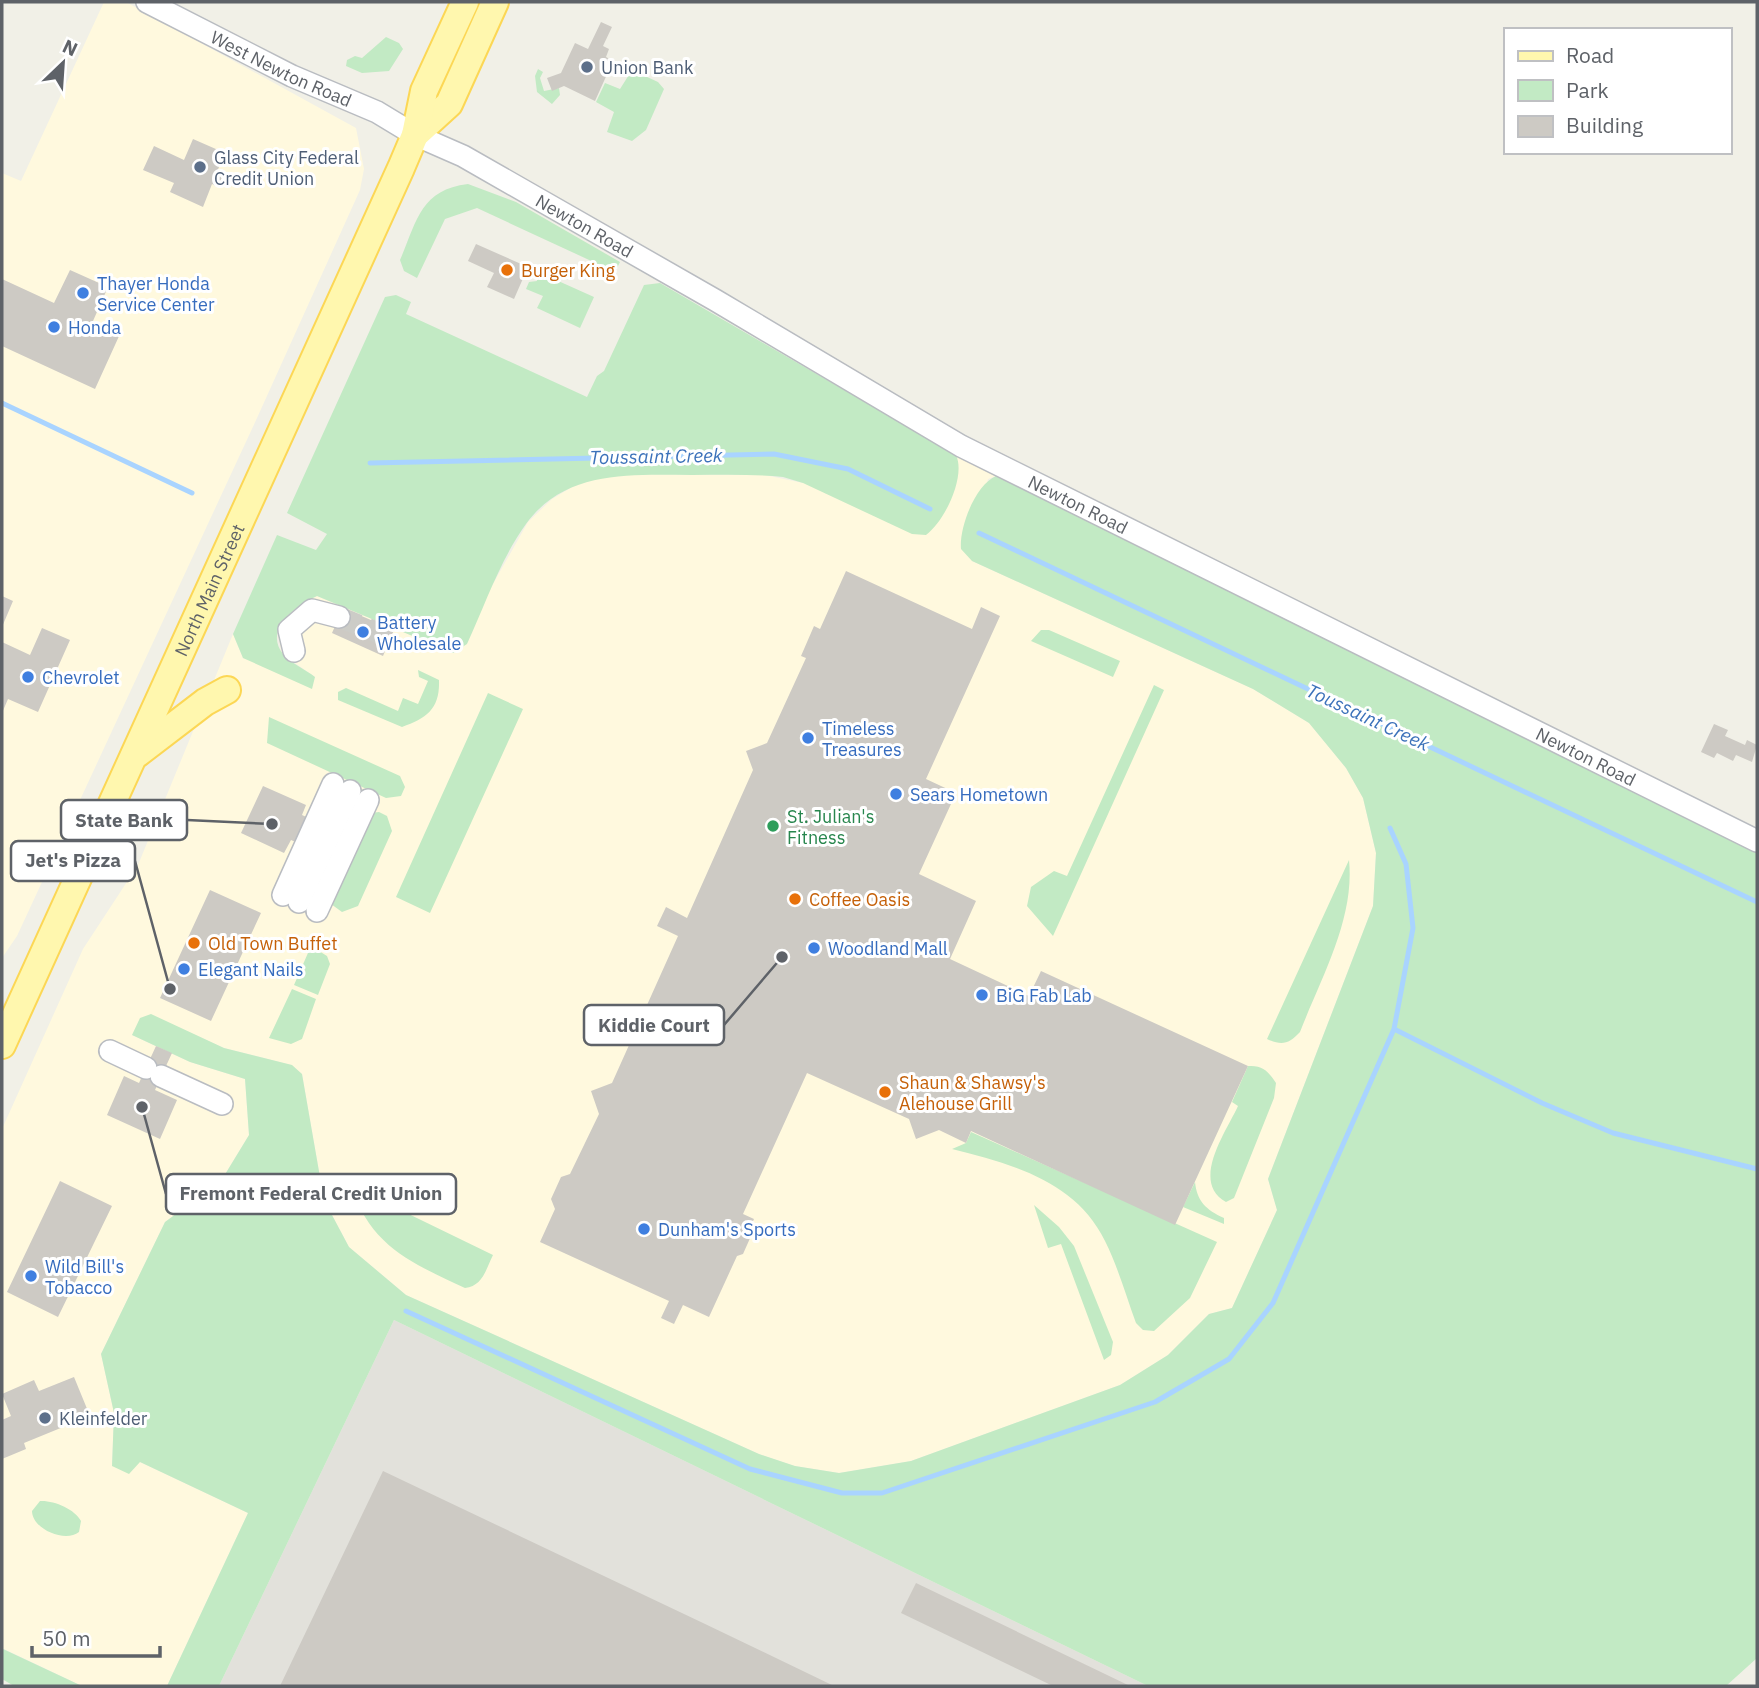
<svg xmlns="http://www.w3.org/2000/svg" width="1759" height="1688" viewBox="0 0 1759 1688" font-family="'IBM Plex Sans',sans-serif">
<rect width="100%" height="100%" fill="#f1f0e7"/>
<path fill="#fff9de" d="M104,2H126L356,128L364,169L360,190L257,418L17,936L2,958V173L21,181Z
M956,455L996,476L988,479L972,561L1253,689L1309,723L1346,768L1363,798L1376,853L1373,906L1268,1179L1277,1210L1232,1308L1209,1314L1168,1355L1120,1385L911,1461L839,1473L795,1466L759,1454L406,1295L349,1247L324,1200L302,1074L291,1065L224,1048L151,1015L132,1035L190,1062L245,1079L249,1135L221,1181L165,1222L101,1354L114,1413L112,1466L140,1462L248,1513L167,1686H82L4,1649L2,1652V1129L83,949L138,865L233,634L243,658L315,677L282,654L278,635L285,617L297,606L317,596L454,653L528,522L552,499L579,483L614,474L765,475L803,483Z"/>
<path fill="#e2e1db" d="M394,1320L1148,1686H219Z"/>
<path fill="#c2eac4" d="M386,37L399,43L403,49L389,71L362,73L346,66L347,60L355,56L362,58Z
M538,69L543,72L540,78L544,91L559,88L560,95L552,104L537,92L535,76Z
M632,70L658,82L664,89L646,130L632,141L607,132L614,112L596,102L605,83L620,89Z
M468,184L516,202L620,262L615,272L477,208L445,219L417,278L404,271L400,260C417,221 420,190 468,184Z
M536,271L594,297L580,328L537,308L543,296L526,289L529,282L537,281Z
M660,283L956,455C966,476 945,521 926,535L912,534L803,483L783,477C753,474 722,475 692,475C632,475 566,469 526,524C500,560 485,605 467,644L453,653L317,596C297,605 263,629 283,654C291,663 306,670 315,677L312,689L243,658L233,634L277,535L316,550L327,534L287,513L385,297L396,295L411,302L406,314L587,397L597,376L604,371L644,285Z
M996,476L1757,846V1658L1726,1686H1148L394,1320L219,1686H167L248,1513L140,1462L129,1474L112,1466L114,1413L101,1354L165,1222L221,1181L249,1135L245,1079L190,1062L132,1035L140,1018L151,1014L224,1048L292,1065L302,1074L324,1200L349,1247L406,1295L759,1454L795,1466L839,1473L911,1461L1120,1385L1168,1355L1209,1314L1232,1308L1277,1210L1268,1179L1373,906L1376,853L1363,798L1346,768L1309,723L1253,689L972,561L961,549C959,528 975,485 996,476Z
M1041,630H1049L1120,661L1113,677L1031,641Z
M418,670L439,680C440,709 427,718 402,727L338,700V692L346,688L398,711L403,698L418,704L428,681L419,677Z
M1154,685L1164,690L1053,936L1027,906L1031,887L1054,871L1067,876Z
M488,693L523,709L430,913L396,897Z
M269,717L400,776L405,787L401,796L386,798L267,743Z
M379,812L387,816L392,831L358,906L342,912L331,904L371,813Z
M1349,860C1355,919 1321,978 1300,1032C1289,1044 1282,1046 1267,1039Z
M311,946L327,956L330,964L318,995L294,985Z
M292,989L316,999L302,1039L291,1044L269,1038Z
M1248,1066C1263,1065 1268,1071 1276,1083L1274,1098L1234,1198L1226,1202C1190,1182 1226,1132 1238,1106L1232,1102Z
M971,1132L1217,1242L1190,1298L1154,1331L1143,1330L1136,1323C1126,1296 1118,1267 1105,1241C1076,1181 1012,1164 952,1149L966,1143Z
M1195,1182C1197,1201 1206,1210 1224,1218V1224L1183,1207Z
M351,1186L493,1255C486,1269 483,1286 465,1288C412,1263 371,1247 351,1186Z
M1034,1205L1059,1227L1074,1246L1113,1342L1111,1355L1104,1360L1061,1244L1048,1248Z
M40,1501C53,1500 75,1509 81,1521L79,1532C65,1543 32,1529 32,1511Z
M3,1649L82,1686H14L2,1679Z"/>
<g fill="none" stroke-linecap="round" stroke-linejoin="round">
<path stroke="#a9d4ff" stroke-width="5" d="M2,403L192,493
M370,463L774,454L848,469L930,509
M979,533L1757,902
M1394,1029L1542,1103L1613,1133L1757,1169
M406,1311L750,1469L842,1493H882L1155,1402L1229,1359L1273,1303L1394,1029L1413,928L1406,864L1390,828"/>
</g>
<path fill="#cdcac4" d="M601,22L612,27L603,46L609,49L606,57L613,61L595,101L564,86L552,91L547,78L561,73L575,43L588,49Z
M193,139L225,153L216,174L222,177L218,187L212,184L203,207L170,192L174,183L143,170L154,146L184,160Z
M476,244L528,267L514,299L487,287L494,273L468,261Z
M70,270L108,287L93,321L120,334L95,389L2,346V279L54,303Z
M846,571L972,629L981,607L1000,616L926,779L956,793L919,874L976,901L950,959L1029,996L1041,971L1248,1066L1175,1225L971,1131L966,1143L939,1130L916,1139L909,1119L807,1073L743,1214L754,1219L749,1230L751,1236L743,1254L737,1256L709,1317L683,1305L674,1324L661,1318L669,1301L540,1242L555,1209L551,1199L561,1177L570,1174L599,1114L591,1091L612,1083L678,936L657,926L666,907L687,918L753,770L746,751L767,743L806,658L801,656L814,626L820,629Z
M2,596L13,601L2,627Z
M343,608L394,630L383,656L332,633Z
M42,628L70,640L38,712L8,699L2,713V642L30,655Z
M1714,724L1728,730L1725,736L1745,745L1747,740L1757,745L1752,762L1736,755L1733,761L1717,753L1714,758L1701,752Z
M263,786L306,805L302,815L351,837L340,862L291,840L284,853L241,833Z
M210,890L261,913L211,1021L160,998Z
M156,1046L172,1053L155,1090L177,1100L160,1139L107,1115L124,1076L139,1083Z
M60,1181L112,1206L58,1317L7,1292Z
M74,1377L90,1416L24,1443L26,1449L2,1459V1420L11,1416L2,1394L34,1380L39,1391Z
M383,1471L703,1623L834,1686H280Z
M916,1583L1130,1686H1053L901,1613Z"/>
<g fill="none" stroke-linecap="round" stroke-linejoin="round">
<path stroke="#ccccc7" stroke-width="21" stroke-dasharray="21 10" stroke-linecap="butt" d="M339,617L391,638"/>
<defs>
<g id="minor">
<path id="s1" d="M147,2L292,76L377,112L415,135L463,156L715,300L961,446L1757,841"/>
<path d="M294,651L289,630L312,610L339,617"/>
<path d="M283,895L333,784"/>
<path d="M299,902L350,791"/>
<path d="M317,911L368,800"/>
<path d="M110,1051L146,1068"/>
<path d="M161,1076L222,1104"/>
</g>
<g id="major">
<path d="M415,135L449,104L495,2"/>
<path d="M137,754L205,702L227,690"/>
<path id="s2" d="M2,1045L401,168L415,135L424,91L465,2"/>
</g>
</defs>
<use href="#minor" stroke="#b9bcc1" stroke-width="24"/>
<use href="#major" stroke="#fcd755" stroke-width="30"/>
<use href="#minor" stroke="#fff" stroke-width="21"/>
<use href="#major" stroke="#fff7ae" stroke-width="26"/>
</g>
<g fill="#5c6f8a" stroke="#fff" stroke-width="2.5">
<circle cx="587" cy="67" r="7"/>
<circle cx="200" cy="167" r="7"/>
<circle cx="45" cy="1418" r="7"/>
</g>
<g fill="#e8710a" stroke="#fff" stroke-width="2.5">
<circle cx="507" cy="270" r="7"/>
<circle cx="795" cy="899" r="7"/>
<circle cx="194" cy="943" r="7"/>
<circle cx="885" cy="1092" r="7"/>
</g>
<g fill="#3f7fe0" stroke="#fff" stroke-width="2.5">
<circle cx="83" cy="293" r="7"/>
<circle cx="54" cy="327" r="7"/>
<circle cx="363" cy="632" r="7"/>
<circle cx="28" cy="677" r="7"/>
<circle cx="808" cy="738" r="7"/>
<circle cx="896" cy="794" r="7"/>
<circle cx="814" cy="948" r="7"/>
<circle cx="184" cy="969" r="7"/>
<circle cx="982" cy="995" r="7"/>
<circle cx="644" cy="1229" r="7"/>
<circle cx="31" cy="1276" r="7"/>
</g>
<circle fill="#2e9e5b" stroke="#fff" stroke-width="2.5" cx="773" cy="826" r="7"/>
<g text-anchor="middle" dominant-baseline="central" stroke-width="6" stroke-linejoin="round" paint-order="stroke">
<g font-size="18" fill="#4e5e75" stroke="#fff" text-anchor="start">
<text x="601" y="67">Union Bank</text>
<text x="214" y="157">Glass City Federal<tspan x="214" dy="21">Credit Union</tspan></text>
<text x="59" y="1418">Kleinfelder</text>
</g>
<g font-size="18" fill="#5e6268" stroke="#fff">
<text stroke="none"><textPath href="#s1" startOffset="150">West Newton Road</textPath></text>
<text stroke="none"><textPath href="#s1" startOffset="492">Newton Road</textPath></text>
<text stroke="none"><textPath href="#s1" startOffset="1059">Newton Road</textPath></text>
<text stroke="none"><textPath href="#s2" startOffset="500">North Main Street</textPath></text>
<text stroke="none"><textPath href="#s1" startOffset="1626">Newton Road</textPath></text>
</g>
<g font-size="18" fill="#c56008" stroke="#fff" text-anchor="start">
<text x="521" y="270">Burger King</text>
<text x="809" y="899">Coffee Oasis</text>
<text x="208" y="943">Old Town Buffet</text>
<text x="899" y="1082">Shaun &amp; Shawsy's<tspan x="899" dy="21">Alehouse Grill</tspan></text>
</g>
<g font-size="18" fill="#366cbe" stroke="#fff" text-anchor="start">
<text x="97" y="283">Thayer Honda<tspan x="97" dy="21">Service Center</tspan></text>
<text x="68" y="327">Honda</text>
<text x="377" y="622">Battery<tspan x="377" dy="21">Wholesale</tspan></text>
<text x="42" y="677">Chevrolet</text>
<text x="822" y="728">Timeless<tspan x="822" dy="21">Treasures</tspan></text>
<text x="910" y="794">Sears Hometown</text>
<text x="828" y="948">Woodland Mall</text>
<text x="198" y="969">Elegant Nails</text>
<text x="996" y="995">BiG Fab Lab</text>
<text x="658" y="1229">Dunham's Sports</text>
<text x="45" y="1266">Wild Bill's<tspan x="45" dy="21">Tobacco</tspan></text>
</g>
<g font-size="18" fill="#27864d" stroke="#fff" text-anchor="start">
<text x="787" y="816">St. Julian's<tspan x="787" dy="21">Fitness</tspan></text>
</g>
<g font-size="19" font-style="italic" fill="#3c72ba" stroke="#fff">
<text transform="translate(656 456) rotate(-1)">Toussaint Creek</text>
<text transform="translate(1368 717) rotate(25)">Toussaint Creek</text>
</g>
</g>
<path fill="none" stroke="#5e6268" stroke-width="2.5" d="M272 824L187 820M170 989L135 861M782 957L724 1025M142 1107L166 1194"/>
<g fill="#5e6268" stroke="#fff" stroke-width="2.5">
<circle cx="272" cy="824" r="7"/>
<circle cx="170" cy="989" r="7"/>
<circle cx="782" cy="957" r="7"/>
<circle cx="142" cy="1107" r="7"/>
</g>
<g fill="#fff" stroke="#5e6268" stroke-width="2.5">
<rect x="61" y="800" width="126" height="40" rx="7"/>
<rect x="11" y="841" width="124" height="40" rx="7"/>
<rect x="584" y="1005" width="140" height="40" rx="7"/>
<rect x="166" y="1174" width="290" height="40" rx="7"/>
</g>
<g font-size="19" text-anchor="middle" font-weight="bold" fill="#5e6268">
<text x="124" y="827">State Bank</text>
<text x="73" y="867">Jet's Pizza</text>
<text x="654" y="1032">Kiddie Court</text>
<text x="311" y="1200">Fremont Federal Credit Union</text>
</g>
<rect width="1759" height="1688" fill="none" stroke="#5e6268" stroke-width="7"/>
<rect x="1504" y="28" width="228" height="126" fill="#ffffff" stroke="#bfc0c3" stroke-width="2"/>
<rect x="1518" y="51" width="35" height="10" fill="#fff7ae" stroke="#bfc0c3" stroke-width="2"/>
<text x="1566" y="63" font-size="21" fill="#5e6268">Road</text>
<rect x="1518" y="80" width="35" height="21" fill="#c2eac4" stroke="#bfc0c3" stroke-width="2"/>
<text x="1566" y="98" font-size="21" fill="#5e6268">Park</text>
<rect x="1518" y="116" width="35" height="21" fill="#cdcac4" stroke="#bfc0c3" stroke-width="2"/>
<text x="1566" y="133" font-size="21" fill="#5e6268">Building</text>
<g transform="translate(63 63) rotate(25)" stroke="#ffffff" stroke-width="5" paint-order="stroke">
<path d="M0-5L12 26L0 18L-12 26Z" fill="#5e6268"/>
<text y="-10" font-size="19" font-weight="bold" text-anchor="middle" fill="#5e6268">N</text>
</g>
<path d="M32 1646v10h128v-10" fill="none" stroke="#5e6268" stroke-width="3.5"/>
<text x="42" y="1646" font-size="21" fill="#5e6268" stroke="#ffffff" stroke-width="5" paint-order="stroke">50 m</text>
</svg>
